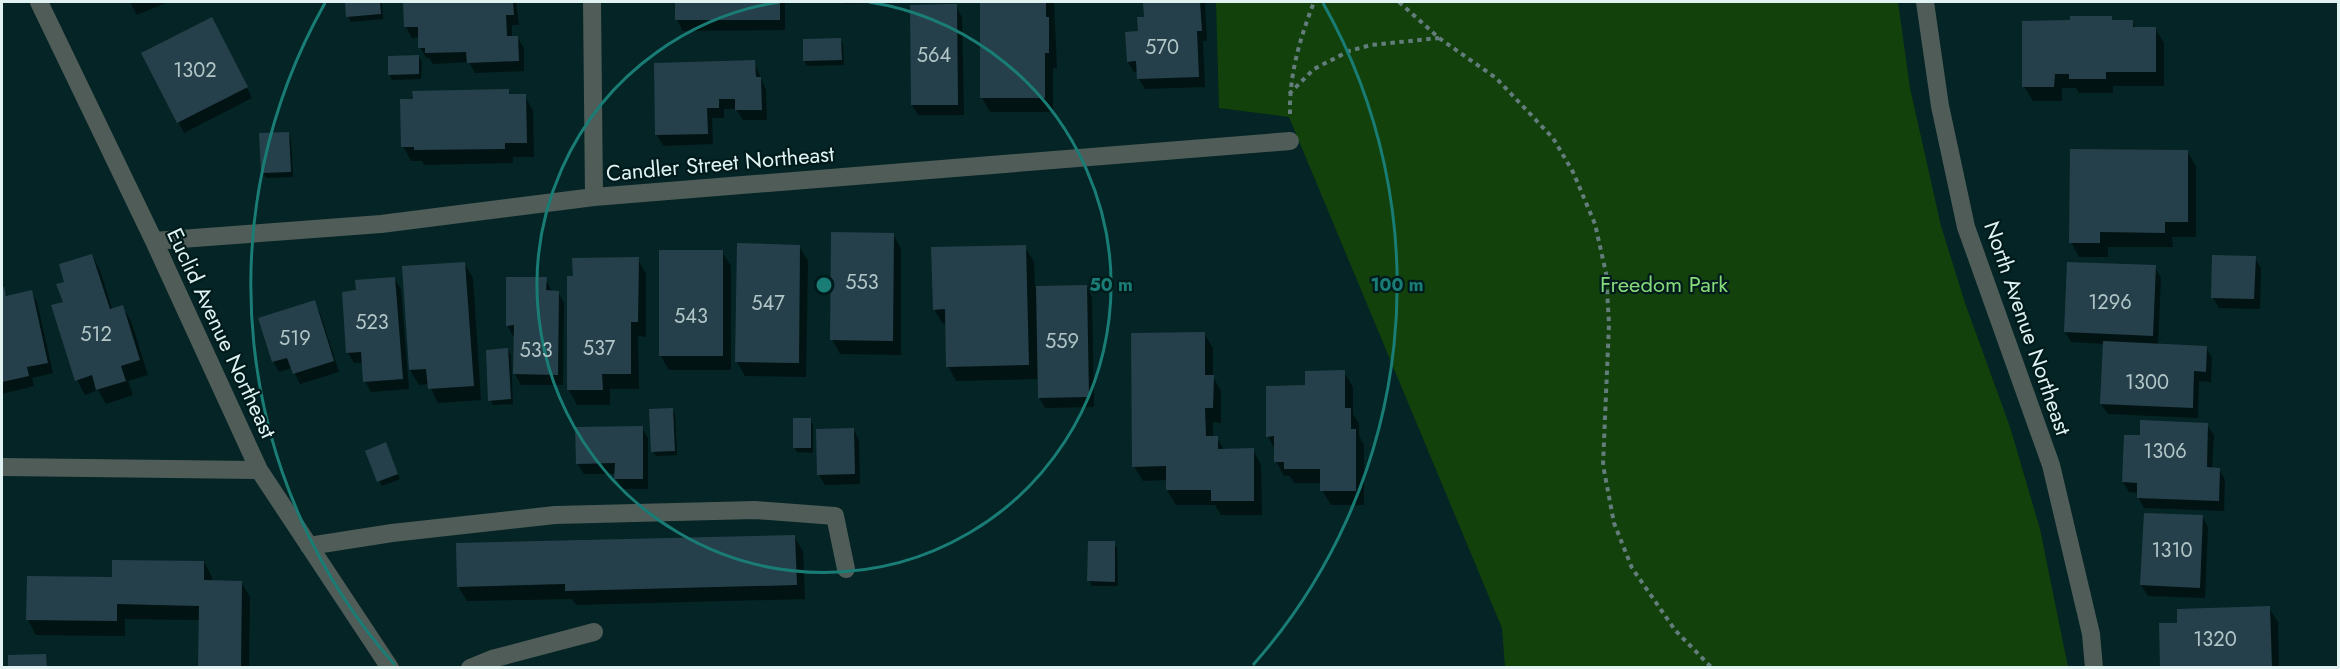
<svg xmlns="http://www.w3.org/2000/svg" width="2340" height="669" viewBox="0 0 2340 669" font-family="Jost,sans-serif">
<rect width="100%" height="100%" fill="#042425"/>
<path fill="#13410b" d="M1216,2H1898L1910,88L1941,226L1965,303L2010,427L2040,529L2068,667H1505L1502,628L1289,117L1219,108Z"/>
<path fill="#0007" d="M130,2H168L137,15Z
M347,2H382L383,19L351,22L348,17Z
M405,2H516L519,25H512V38L517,37L524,48V71L475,73L469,62L433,64L429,58H426L420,47L419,37L412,38L406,27Z
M676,2H785V30L683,31L677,20Z
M844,2H861V3L845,4Z
M982,2H1054L1057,68H1053V112H990L982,98Z
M1145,2H1205L1207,41H1203L1205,87L1145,89L1139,79L1138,72H1134L1128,62L1145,18Z
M956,6L962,17L964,115H918L912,105Z
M2111,17L2113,21H2132L2136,29L2155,28L2164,43V86H2113V93H2079L2076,88H2062V101H2033L2024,86L2071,21Z
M218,29L252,98L184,133L144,54Z
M840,39L843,44L844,65L807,66L804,61Z
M419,57L422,62L421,79L392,80L389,74Z
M754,62L766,90L767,120H743L736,109H724V118H712L713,144L663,146L657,135L655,65Z
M508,91L511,95L525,96L533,111L534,157H513V163L424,165L422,161H411L403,146Z
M288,133L291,139L293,177L266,178L263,173Z
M2187,151L2196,166V237H2172L2173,247H2108V257H2079L2071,242Z
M893,234L901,249V355L840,354L832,339Z
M799,246L808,261L806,377L745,376L737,362Z
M1025,247L1034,262L1035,287L1086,286L1092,297L1094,407L1045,408L1039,397V379L956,381L948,366L947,324H943L934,309Z
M722,252L731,266V370H669L660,355Z
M92,255L100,270L112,309L122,306L131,321L148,375L128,381L133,395L106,404L98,390L85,395L77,380L64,303Z
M2255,258L2261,268L2260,309L2219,308L2213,298Z
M638,259L646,274V337L638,336L639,389H610V405H577L569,390L574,277Z
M464,263L473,278L481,400L438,403L429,384L419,385L410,370Z
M2155,267L2161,278L2158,345L2206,347L2212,358L2211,382L2199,381L2198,418L2108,414L2101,404L2104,344L2071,342L2065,331Z
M394,278L401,289L409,389L371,392L365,381L363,363H354L348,353L358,292Z
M546,279L552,292H558L564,303L563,385H521L515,374V336H513L507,325Z
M2,289L8,297L31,292L37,302L53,373L32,378L34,386L2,394Z
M314,302L320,313L339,372L300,384L292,368L279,372L273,361Z
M1204,333L1213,348V377L1221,391V423L1213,422V438H1217L1224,450H1253L1261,465L1262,515H1221L1215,505H1176L1167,490L1168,480L1143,481L1134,466Z
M508,350L511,355L513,404L493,405L490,400Z
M1344,372L1353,387V414L1359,424V436L1364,445V505H1331L1322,490V483H1294L1290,476H1284L1276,461L1275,450L1268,436L1307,386Z
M672,409L675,414L677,455L656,456L653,451Z
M810,419L813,425V453L797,452L794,447Z
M2207,425L2214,435L2212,469H2219L2225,480L2224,511L2144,508L2138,497V493L2129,492L2123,482L2141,437Z
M642,428L648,438V489H622L616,478V474H584L577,463Z
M853,429L859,440L860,484L825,485L819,475Z
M388,449L400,479L382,486L379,481Z
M2145,514L2202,516L2208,527L2205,598L2148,596L2141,585Z
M794,537L803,551L805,599L576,605L572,599L467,601L458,586Z
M1114,543L1117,548L1118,586H1092L1089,581Z
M204,562L212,577V582H241L250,597L249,668H200V620L125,619V636L36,635L28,620L114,578Z
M2269,608L2278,622L2279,668H2162Z"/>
<path fill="#26404b" d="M345,2H380L381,14L346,17Z
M403,2H513L514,15H506L507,36H518L519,61L467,63L466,52L425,53V48H418V27H404Z
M675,2H780V20H675Z
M980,2H1046V17H1049V53H1045V98H980Z
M1143,2H1200L1202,31H1197L1199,77L1137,79L1136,61L1127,62L1125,32L1138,31L1137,17H1144Z
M950,4H957L958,105H911L910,5Z
M2070,16H2112V20H2133V27H2156V72H2106V79H2069V74H2055L2054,87H2022V21L2070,20Z
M212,17L248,87L177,123L141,53Z
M841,38L842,60L803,61V39Z
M419,55V74L388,75V56Z
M755,60L756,77H761L762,110H735V99H719V108H707L708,134L655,135L654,63Z
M509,89V94H526L527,143H505V149L414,150V147H401L400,99H413L412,91Z
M289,132L291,172L261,173L259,133Z
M2070,149L2188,150V222H2165V233L2100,232V243H2069Z
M831,232L894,233L893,341L830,340Z
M737,243L800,245L799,363L735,362Z
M1026,245L1029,365L946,367L945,309L933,310L931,247Z
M659,250H723V356H659Z
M92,254L110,309L123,305L140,360L121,366L126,381L96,390L92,375L75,381L51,305L63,302L56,284L64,282L59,264Z
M2212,255L2256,256L2254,299L2211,298Z
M639,257L638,322H631V374H602L603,390H567V276H573L572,258Z
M465,262L474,386L428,389L426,369L409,370L402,266Z
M2067,262L2156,265L2153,336L2064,332Z
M395,277L403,379L363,382L361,352L346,353L342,292L356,290L355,280Z
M506,277H547L546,290L559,291L558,375L513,374L514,325L506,326Z
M1087,285L1089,397L1038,398L1036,286Z
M2,287H4L6,296L32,290L48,363L27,367L29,376L2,382Z
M315,300L334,361L293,374L287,358L272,362L258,318Z
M1205,332V375H1214L1213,408H1205L1206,436H1218V449L1254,448V501H1211V490H1166V466L1132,467L1131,333Z
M2103,341L2207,346L2206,372L2194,371L2193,408L2100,404Z
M508,348L511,399L488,401L486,350Z
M1345,370V408H1351V429H1356V491H1320V469H1284V462H1274V436L1266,437V386L1305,385V371Z
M673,408L675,451L651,452L649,409Z
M793,418H811V448H793Z
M2140,420L2208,423L2207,467L2220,468L2219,501L2137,498V483L2122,482L2124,435H2140Z
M643,426V479H614L615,463L576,464L575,427Z
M854,428L855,474L817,475L816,429Z
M386,442L398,474L377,482L365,451Z
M2144,513L2203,515L2200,588L2140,585Z
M795,535L797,585L565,591V584L457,587L456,543Z
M1088,541H1115V582L1087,581Z
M112,560L204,561V580L242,581L241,668H198L199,606L117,604V621L26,620L27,576L112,577Z
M2270,606L2272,668H2160L2159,623H2177V609Z
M46,654L47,668H8V655Z"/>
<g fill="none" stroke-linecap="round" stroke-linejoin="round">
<path stroke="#637d7d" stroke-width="4" stroke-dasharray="4.5 4.5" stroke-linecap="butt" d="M1399,2L1439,38L1496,78L1553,138L1573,172L1595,224L1606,273L1609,324L1603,465L1614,523L1632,568L1675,630L1709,665L1714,668
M1289,94L1314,69L1349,51L1371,45L1439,38
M1290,114C1289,75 1300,38 1314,2"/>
<path stroke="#505c57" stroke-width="18" d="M39,2L154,241L259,470L390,668
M592,2L594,197
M1925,2L1940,106L1966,227L2051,465L2091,634L2094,668
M154,241L381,224L594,197L1290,141
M2,467L259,470
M309,546L392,533L555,515L755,510L835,516L846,569
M470,668L492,659L594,632"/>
</g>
<g fill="none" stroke="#197c75" stroke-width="3">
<path d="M869 2A287 287 0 1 1 779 2"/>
<path d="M395 665A573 573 0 0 1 325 3M1323 3A573 573 0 0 1 1253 665"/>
</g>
<g text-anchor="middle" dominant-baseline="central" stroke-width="4.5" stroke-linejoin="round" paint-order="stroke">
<g font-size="20" fill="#b2c6c8">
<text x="1162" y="47">570</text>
<text x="934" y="55">564</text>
<text x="195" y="70">1302</text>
<text x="862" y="282">553</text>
<text x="2110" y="302">1296</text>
<text x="768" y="303">547</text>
<text x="691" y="316">543</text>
<text x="372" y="322">523</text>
<text x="96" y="334">512</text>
<text x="295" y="338">519</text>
<text x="1062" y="341">559</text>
<text x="599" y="348">537</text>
<text x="536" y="350">533</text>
<text x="2147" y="382">1300</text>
<text x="2165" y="451">1306</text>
<text x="2172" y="550">1310</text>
<text x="2215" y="639">1320</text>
</g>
<g font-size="22" fill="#e0f2f2" stroke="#001b1c">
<text transform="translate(720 163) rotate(-5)">Candler Street Northeast</text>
<text transform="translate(2028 328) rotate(71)">North Avenue Northeast</text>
<text transform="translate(222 333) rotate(65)">Euclid Avenue Northeast</text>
</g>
<g font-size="22" fill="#87da7a" stroke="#001b1c">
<text x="1664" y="284">Freedom Park</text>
</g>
</g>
<circle cx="824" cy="285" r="9" fill="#197c75" stroke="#001b1c" stroke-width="3"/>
<g font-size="18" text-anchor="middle" font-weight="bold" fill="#197c75" stroke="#001b1c" stroke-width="4.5" stroke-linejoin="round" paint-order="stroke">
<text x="1111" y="291">50 m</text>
<text x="1397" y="291">100 m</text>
</g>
<rect width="2340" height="669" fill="none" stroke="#e0f2f2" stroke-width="6"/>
</svg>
